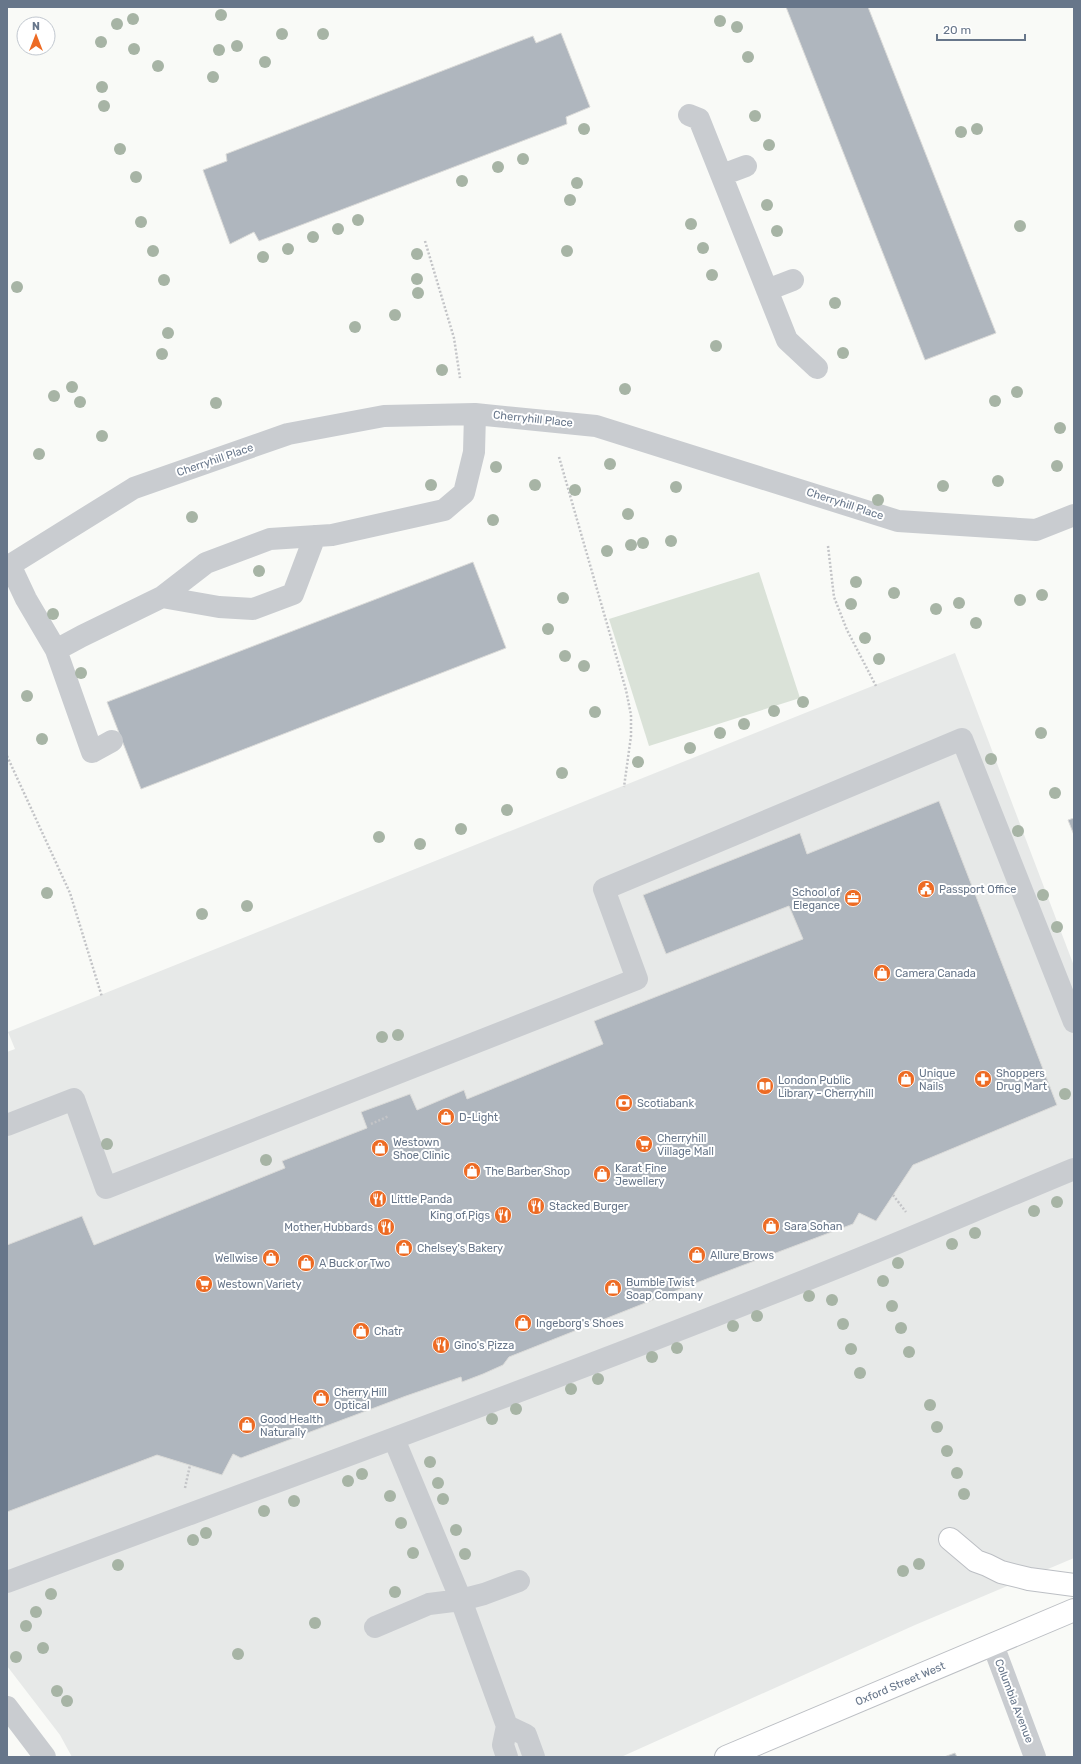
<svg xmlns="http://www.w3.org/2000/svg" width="1081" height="1764" viewBox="0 0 1081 1764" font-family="Rubik,sans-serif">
<rect width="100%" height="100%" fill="#f9faf7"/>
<path fill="#e7e9e8" d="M955,653L1074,966V1558L915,1625L621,1757H72L60,1735L7,1666V1052L15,1049L8,1032Z"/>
<path fill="#dae2d8" d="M759,572L800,698L649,746L609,619Z"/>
<path fill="#afb6be" stroke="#dbdbd9" d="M786,7H868L996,333L925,360Z
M561,33L590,107L566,117L567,124L259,241L254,232L230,244L203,170L227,161L226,154L533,36L536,43Z
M473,562L506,648L141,789L107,702Z
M939,801L1057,1105L913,1165L876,1221L859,1213L853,1224L688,1286L509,1357L503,1365L483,1374L462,1382L461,1377L406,1396L241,1458L233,1454L222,1475L157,1455L7,1512V1245L82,1216L94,1245L285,1168L282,1161L367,1128L361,1112L410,1094L417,1110L464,1090L467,1099L603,1044L594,1021L803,939L789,906L666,954L643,895L800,833L807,854Z
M1074,818V835L1068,820Z
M955,1753L957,1757H944Z"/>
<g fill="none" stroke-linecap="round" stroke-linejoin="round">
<defs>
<g id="major">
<path d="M950,1539L976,1561L987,1565L1001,1572L1029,1579L1074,1585"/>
<path id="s1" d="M726,1757L1074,1610"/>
</g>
</defs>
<use href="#major" stroke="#bcbfc4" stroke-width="24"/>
<path stroke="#c3c4c7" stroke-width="2.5" stroke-dasharray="2 2" stroke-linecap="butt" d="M425,241L454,338L460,378
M559,457L626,690L631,715V736L624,787
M828,546L834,597L847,630L876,686
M7,756L70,893L102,997
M371,1124L389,1116
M893,1195L906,1212
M185,1488L190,1465"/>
<path stroke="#c9ccd0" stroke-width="22" d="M689,115L699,119L787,340L817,368
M722,175L746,166
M767,290L793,280
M10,565L26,599L56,650L82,636L162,597L206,563L270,539L332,535L444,510L464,493L474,452L475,414
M7,567L134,488L288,434L384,416L475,414L596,426L898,521L1036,530L1074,515
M162,597L219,607L253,609L293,594L315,536
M56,650L92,752L112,741
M7,1125L74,1099L106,1188L637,979L604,889L962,739L1074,1022
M394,1439L461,1600L507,1726
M7,1582C291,1476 576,1373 856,1260C929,1231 1001,1199 1074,1169
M375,1627L429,1604L461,1600L484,1594L519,1581
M993,1645L1035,1757
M7,1707L45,1757
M507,1757L503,1745L507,1726L526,1735L534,1757"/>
<use href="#major" stroke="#fff" stroke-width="22"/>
</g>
<g fill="#a7b4a5">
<circle cx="221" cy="15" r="6"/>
<circle cx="133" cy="19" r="6"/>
<circle cx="720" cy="21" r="6"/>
<circle cx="117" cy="24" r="6"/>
<circle cx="737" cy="27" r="6"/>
<circle cx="282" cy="34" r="6"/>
<circle cx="323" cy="34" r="6"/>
<circle cx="101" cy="42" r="6"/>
<circle cx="237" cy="46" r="6"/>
<circle cx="134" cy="49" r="6"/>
<circle cx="219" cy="50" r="6"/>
<circle cx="748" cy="57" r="6"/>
<circle cx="265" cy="62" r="6"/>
<circle cx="158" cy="66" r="6"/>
<circle cx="213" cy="77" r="6"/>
<circle cx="102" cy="87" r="6"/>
<circle cx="104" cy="106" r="6"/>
<circle cx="755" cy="116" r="6"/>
<circle cx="584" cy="129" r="6"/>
<circle cx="977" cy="129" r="6"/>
<circle cx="961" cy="132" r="6"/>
<circle cx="769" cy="145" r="6"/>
<circle cx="120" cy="149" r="6"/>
<circle cx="523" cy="159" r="6"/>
<circle cx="498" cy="167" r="6"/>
<circle cx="136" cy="177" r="6"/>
<circle cx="462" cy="181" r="6"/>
<circle cx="577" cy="183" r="6"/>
<circle cx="570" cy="200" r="6"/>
<circle cx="767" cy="205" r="6"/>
<circle cx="358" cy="220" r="6"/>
<circle cx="141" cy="222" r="6"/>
<circle cx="691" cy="224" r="6"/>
<circle cx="1020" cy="226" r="6"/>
<circle cx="338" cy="229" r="6"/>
<circle cx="777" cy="231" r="6"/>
<circle cx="313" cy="237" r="6"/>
<circle cx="703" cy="248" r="6"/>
<circle cx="288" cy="249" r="6"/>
<circle cx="153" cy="251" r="6"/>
<circle cx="567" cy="251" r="6"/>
<circle cx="417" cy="254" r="6"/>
<circle cx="263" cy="257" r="6"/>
<circle cx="712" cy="275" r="6"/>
<circle cx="417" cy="279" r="6"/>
<circle cx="164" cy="280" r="6"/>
<circle cx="17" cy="287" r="6"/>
<circle cx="418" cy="293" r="6"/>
<circle cx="835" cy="303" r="6"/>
<circle cx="395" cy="315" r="6"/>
<circle cx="355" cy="327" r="6"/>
<circle cx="168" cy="333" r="6"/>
<circle cx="716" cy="346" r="6"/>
<circle cx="843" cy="353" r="6"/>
<circle cx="162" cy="354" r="6"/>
<circle cx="442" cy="370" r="6"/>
<circle cx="72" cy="387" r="6"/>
<circle cx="625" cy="389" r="6"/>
<circle cx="1017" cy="392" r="6"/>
<circle cx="54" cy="396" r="6"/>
<circle cx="995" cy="401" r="6"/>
<circle cx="80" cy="402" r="6"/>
<circle cx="216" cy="403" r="6"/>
<circle cx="1060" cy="428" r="6"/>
<circle cx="102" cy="436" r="6"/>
<circle cx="39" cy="454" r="6"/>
<circle cx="610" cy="464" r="6"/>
<circle cx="1057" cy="466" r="6"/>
<circle cx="496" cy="467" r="6"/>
<circle cx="998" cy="481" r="6"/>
<circle cx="431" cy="485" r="6"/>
<circle cx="535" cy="485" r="6"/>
<circle cx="943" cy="486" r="6"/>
<circle cx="676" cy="487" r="6"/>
<circle cx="575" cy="490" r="6"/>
<circle cx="878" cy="500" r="6"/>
<circle cx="628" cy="514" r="6"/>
<circle cx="192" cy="517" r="6"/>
<circle cx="493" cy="520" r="6"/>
<circle cx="671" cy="541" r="6"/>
<circle cx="643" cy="543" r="6"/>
<circle cx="631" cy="545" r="6"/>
<circle cx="607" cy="551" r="6"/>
<circle cx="259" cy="571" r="6"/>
<circle cx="856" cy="582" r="6"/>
<circle cx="894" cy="593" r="6"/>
<circle cx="1042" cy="595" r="6"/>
<circle cx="563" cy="598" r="6"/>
<circle cx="1020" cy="600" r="6"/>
<circle cx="959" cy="603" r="6"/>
<circle cx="851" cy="604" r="6"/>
<circle cx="936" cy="609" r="6"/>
<circle cx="53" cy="614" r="6"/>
<circle cx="976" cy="623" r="6"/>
<circle cx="548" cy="629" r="6"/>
<circle cx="865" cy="638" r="6"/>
<circle cx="565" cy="656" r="6"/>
<circle cx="879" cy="659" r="6"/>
<circle cx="584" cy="666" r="6"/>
<circle cx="81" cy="673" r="6"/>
<circle cx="27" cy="696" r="6"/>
<circle cx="803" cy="702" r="6"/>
<circle cx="774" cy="711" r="6"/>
<circle cx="595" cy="712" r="6"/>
<circle cx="744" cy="724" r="6"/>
<circle cx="720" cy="733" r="6"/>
<circle cx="1041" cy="733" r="6"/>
<circle cx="42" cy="739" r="6"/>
<circle cx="690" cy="748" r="6"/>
<circle cx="991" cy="759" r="6"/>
<circle cx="638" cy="762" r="6"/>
<circle cx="562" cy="773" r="6"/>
<circle cx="1055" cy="793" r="6"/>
<circle cx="507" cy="810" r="6"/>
<circle cx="461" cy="829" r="6"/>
<circle cx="1018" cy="831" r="6"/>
<circle cx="379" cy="837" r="6"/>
<circle cx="420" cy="844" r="6"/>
<circle cx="47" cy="893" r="6"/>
<circle cx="1043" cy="895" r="6"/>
<circle cx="247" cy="906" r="6"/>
<circle cx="202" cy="914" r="6"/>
<circle cx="1057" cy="927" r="6"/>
<circle cx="398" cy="1035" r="6"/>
<circle cx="382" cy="1037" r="6"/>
<circle cx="1065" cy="1094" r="6"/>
<circle cx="107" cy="1144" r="6"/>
<circle cx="266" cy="1160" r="6"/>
<circle cx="1057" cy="1202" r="6"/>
<circle cx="1034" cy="1211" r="6"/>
<circle cx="975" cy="1233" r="6"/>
<circle cx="952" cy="1244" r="6"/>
<circle cx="898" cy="1263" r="6"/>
<circle cx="883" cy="1281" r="6"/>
<circle cx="809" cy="1296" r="6"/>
<circle cx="832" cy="1300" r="6"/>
<circle cx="892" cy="1306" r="6"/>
<circle cx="757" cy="1316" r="6"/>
<circle cx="843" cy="1324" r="6"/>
<circle cx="733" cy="1326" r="6"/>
<circle cx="901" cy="1328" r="6"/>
<circle cx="677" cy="1348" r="6"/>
<circle cx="851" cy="1349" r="6"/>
<circle cx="909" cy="1352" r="6"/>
<circle cx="652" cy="1357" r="6"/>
<circle cx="860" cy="1373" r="6"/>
<circle cx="598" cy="1379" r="6"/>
<circle cx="571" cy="1389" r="6"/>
<circle cx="930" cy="1405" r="6"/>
<circle cx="516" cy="1409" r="6"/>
<circle cx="492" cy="1419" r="6"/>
<circle cx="937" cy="1427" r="6"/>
<circle cx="947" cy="1451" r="6"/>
<circle cx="430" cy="1462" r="6"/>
<circle cx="957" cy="1473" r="6"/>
<circle cx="362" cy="1474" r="6"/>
<circle cx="348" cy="1481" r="6"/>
<circle cx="438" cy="1483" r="6"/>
<circle cx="964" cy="1494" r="6"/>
<circle cx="390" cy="1496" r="6"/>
<circle cx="443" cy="1499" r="6"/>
<circle cx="294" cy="1501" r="6"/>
<circle cx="264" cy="1511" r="6"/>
<circle cx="401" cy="1523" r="6"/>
<circle cx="456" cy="1530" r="6"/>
<circle cx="206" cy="1533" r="6"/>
<circle cx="193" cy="1540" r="6"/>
<circle cx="413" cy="1553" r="6"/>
<circle cx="465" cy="1554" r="6"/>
<circle cx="919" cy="1564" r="6"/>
<circle cx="118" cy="1565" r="6"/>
<circle cx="903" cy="1571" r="6"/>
<circle cx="395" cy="1592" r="6"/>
<circle cx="51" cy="1594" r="6"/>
<circle cx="36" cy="1612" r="6"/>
<circle cx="315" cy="1623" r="6"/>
<circle cx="26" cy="1626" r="6"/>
<circle cx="43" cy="1648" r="6"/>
<circle cx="238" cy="1654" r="6"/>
<circle cx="16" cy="1657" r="6"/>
<circle cx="57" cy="1691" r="6"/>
<circle cx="67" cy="1701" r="6"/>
</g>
<defs>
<symbol id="civic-disc" viewBox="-11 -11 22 22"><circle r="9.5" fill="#ed6b24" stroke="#fff"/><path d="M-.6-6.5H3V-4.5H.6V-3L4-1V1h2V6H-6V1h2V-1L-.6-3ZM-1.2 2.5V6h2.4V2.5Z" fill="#fff"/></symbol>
<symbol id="office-disc" viewBox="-11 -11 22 22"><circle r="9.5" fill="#ed6b24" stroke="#fff"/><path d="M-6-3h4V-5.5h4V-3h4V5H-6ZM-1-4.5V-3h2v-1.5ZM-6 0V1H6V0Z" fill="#fff"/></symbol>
<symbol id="shop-disc" viewBox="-11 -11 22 22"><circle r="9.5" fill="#ed6b24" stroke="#fff"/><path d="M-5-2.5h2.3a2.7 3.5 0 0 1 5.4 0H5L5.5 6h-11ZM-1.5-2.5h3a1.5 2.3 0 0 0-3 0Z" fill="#fff"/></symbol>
<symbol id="pharmacy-disc" viewBox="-11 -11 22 22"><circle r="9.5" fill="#ed6b24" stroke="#fff"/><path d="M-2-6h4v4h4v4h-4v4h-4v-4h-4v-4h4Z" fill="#fff"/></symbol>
<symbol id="library-disc" viewBox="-11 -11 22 22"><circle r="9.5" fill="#ed6b24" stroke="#fff"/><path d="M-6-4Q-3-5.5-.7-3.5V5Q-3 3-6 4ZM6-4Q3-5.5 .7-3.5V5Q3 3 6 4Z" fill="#fff"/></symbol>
<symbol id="bank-disc" viewBox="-11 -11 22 22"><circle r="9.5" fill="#ed6b24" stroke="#fff"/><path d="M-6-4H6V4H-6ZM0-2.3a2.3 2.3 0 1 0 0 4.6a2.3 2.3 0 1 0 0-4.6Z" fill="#fff"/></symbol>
<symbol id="supermarket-disc" viewBox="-11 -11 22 22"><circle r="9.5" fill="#ed6b24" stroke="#fff"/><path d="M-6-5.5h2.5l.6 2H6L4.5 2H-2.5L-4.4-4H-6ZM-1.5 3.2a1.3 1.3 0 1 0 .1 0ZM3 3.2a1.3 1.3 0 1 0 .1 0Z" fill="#fff"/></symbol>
<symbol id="restaurant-disc" viewBox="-11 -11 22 22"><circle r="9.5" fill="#ed6b24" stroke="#fff"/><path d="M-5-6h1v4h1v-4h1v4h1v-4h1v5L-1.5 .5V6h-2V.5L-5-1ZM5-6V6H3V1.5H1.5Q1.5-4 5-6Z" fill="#fff"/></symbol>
</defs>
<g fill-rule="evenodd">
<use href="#civic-disc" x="916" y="879" width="20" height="20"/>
<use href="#office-disc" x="843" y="888" width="20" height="20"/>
<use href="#shop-disc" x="872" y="963" width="20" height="20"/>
<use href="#shop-disc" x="896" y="1069" width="20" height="20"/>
<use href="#pharmacy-disc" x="973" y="1069" width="20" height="20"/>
<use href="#library-disc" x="755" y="1076" width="20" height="20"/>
<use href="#bank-disc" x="614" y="1093" width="20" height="20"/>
<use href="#shop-disc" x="436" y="1107" width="20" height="20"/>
<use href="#supermarket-disc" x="634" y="1134" width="20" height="20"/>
<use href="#shop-disc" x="370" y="1138" width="20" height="20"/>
<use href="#shop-disc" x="462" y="1161" width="20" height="20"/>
<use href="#shop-disc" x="592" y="1164" width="20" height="20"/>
<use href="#restaurant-disc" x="368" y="1189" width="20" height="20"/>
<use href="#restaurant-disc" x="526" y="1196" width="20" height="20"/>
<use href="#restaurant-disc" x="493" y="1205" width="20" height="20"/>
<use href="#shop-disc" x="761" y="1216" width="20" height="20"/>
<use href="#restaurant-disc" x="376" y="1217" width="20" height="20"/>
<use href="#shop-disc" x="394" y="1238" width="20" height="20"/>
<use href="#shop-disc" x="687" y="1245" width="20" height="20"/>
<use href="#shop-disc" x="261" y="1248" width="20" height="20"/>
<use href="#shop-disc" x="296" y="1253" width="20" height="20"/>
<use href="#supermarket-disc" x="194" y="1274" width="20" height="20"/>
<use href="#shop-disc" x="603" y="1278" width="20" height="20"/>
<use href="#shop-disc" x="513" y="1313" width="20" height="20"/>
<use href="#shop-disc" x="351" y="1321" width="20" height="20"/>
<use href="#restaurant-disc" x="431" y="1335" width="20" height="20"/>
<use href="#shop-disc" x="311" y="1388" width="20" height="20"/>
<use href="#shop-disc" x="237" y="1415" width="20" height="20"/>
</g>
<g text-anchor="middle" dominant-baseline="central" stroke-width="4" stroke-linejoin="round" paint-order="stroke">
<g font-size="11" fill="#67768a" stroke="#fff">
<text transform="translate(533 419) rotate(6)">Cherryhill Place</text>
<text transform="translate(215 460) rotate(-19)">Cherryhill Place</text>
<text transform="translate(845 504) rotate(18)">Cherryhill Place</text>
<text stroke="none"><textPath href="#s1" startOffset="189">Oxford Street West</textPath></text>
<text transform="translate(1014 1701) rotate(69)">Columbia Avenue</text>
</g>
<g font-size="11" fill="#67768a" stroke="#fff" text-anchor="start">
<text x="939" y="889">Passport Office</text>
<text x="840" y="892" text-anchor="end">School of<tspan x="840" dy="13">Elegance</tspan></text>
<text x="895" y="973">Camera Canada</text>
<text x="919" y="1073">Unique<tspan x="919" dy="13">Nails</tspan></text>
<text x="996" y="1073">Shoppers<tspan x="996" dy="13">Drug Mart</tspan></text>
<text x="778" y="1080">London Public<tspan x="778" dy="13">Library - Cherryhill</tspan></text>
<text x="637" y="1103">Scotiabank</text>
<text x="459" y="1117">D-Light</text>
<text x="657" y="1138">Cherryhill<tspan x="657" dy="13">Village Mall</tspan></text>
<text x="393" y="1142">Westown<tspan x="393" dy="13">Shoe Clinic</tspan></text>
<text x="615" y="1168">Karat Fine<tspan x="615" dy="13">Jewellery</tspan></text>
<text x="485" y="1171">The Barber Shop</text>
<text x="391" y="1199">Little Panda</text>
<text x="549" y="1206">Stacked Burger</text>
<text x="490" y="1215" text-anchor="end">King of Pigs</text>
<text x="784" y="1226">Sara Sohan</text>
<text x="373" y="1227" text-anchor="end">Mother Hubbards</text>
<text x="417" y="1248">Chelsey's Bakery</text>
<text x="710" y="1255">Allure Brows</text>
<text x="258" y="1258" text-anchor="end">Wellwise</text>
<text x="319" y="1263">A Buck or Two</text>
<text x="626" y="1282">Bumble Twist<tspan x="626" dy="13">Soap Company</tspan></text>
<text x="217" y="1284">Westown Variety</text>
<text x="536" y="1323">Ingeborg's Shoes</text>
<text x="374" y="1331">Chatr</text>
<text x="454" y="1345">Gino's Pizza</text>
<text x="334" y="1392">Cherry Hill<tspan x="334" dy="13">Optical</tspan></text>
<text x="260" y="1419">Good Health<tspan x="260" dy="13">Naturally</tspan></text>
</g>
</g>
<rect width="1081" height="1764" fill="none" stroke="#67768a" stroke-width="16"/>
<g transform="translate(36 36)"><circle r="19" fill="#ffffff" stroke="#c2c8d0"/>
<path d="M0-3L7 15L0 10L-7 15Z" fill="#ed6b24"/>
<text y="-6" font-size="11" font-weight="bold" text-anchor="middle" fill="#67768a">N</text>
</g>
<path d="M937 34v6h88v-6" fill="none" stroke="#67768a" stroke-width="2"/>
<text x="943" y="34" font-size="12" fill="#67768a" stroke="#ffffff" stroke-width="3" paint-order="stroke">20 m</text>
</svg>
